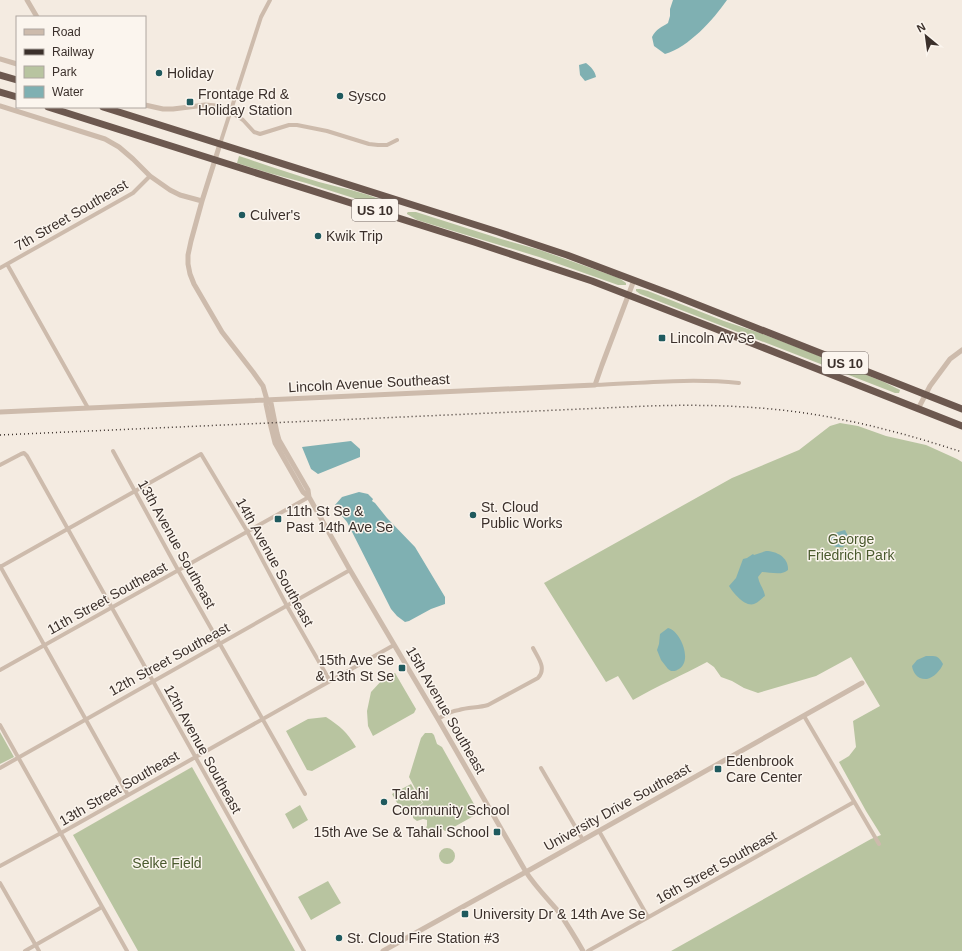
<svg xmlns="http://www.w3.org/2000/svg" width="962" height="951" viewBox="0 0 962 951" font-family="Arial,sans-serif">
<rect width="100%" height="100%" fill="#f4ebe1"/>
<path fill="#b8c4a0" d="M239,156C266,165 292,174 319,182C345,189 372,193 395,207V208H385L306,183L269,173L237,163Z
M408,212H416L501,239L540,250L619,278L626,283V285H618L539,257L417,220L407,214V213Z
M636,289H640L648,291L724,321L760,333L812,353L884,382L900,390L899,393H895L640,294L636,291Z
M840,423L858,426L886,436L926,445L957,459L962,462V951H671L871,839L881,835L866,811L839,762L849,756L856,747L853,721L880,706L851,657L816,676L758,693L744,688L732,681L721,677L714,667L707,662C683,675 657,686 633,700L618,676L606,682L544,583L732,478L799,450L830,426Z
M395,673L416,709L414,713L373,736L368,726L367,711L371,692L383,679Z
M326,717C340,726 347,732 356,747L312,771L307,770L286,731L308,719Z
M0,732L14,757L0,764Z
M425,733H432L434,735L437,744L442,747L479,813L454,827L445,831L438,825L430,835L425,829L427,826V820L423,819L417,821L413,818C413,810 417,807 423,803L409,777L421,738Z
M192,767L295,951H138L73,835Z
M411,784L422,803L403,813L392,794Z
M300,805L308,820L293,829L285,814Z
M439 856a8 8 0 1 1 16 0a8 8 0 1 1-16 0Z
M328,881L341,903L311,920L298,897Z"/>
<path fill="#7fb0b2" d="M673,0H727C713,20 689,47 665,54L654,46L652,37C656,29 662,27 668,23L670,16V9Z
M586,63C591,67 595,71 596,77L585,81L580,75L579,65Z
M351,441L360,449V457L318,474L311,469L302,447Z
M359,492L368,494L373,499L372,501L375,503L387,518L415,547L445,597V604L431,609L409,621L405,622L397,616L391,609L347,522L337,510L335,505L342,497Z
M845,530C850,539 849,540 843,547H836L832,545L830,541C832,533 837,532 845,530Z
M766,551C777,551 789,558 788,570C782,576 770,572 762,572L758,577C759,584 764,589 765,596C762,598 759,602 754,604C745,607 733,593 729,586L736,578L743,559L747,558L753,554L754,555Z
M668,628C681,631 694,663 677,670C677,671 672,671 671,671L668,669L661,660L657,650L659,644L660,634Z
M926,656C936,656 938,655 943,664C941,670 933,678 927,679C918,680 913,673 912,666L917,660Z"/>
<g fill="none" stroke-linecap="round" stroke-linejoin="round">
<path stroke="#cdbbac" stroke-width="4" d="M231,112L243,120L254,132L260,134L289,125H297L327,131L369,144L378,145H387L397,140
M220,144L261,17L270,0
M7,264L88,408
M0,268L133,193L150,176
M595,385C643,383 691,378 739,383
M113,451L178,570L305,794
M0,465L21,454L24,453L27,456L304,951
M0,566L128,795
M0,567L201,454L247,531L287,606L330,681
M0,670L309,497
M804,716L879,844
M438,719C444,715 451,711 459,710C468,707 478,708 488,705L538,678C547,668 538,658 533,648
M0,725L127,951
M0,768L350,570
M541,768L583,840
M599,831L648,917
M0,866L61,833L394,645
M0,883L39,951
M25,951L102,907
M588,951L854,802"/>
<path stroke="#cdbbac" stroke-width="5" d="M27,0L37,17
M0,59L17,64
M145,105L163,109H173L205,105L216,106L231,112
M0,106L105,139L119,147L133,159L150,176L170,190L180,195L202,201
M220,144L202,201L191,241L188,255V264L190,274L194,284L222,332L253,372L263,386L267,400L266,404L270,423L275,443L303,492L309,497L350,570L438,719L526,872C535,886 547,898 558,911C567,924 575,937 583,951
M267,400L271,403L277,433L279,440L308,490L309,497
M918,409L930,386L950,359L962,350
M0,412L595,385L602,365L634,280
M383,951L533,868L862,683"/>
<path stroke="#6c584f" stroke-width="7" d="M0,75L17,80
M0,92L17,97
M48,107L474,242L592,281L711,327L962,426
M103,107L498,232L567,255L673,295L962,409"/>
<path stroke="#3b302b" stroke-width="1.5" stroke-dasharray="1 3" stroke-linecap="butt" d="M0,435L648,406C711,404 776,406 839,419C881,427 922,439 962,452"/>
</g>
<g fill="#1f5a5e" stroke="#fbf5ee" stroke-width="1.5">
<circle cx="159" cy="73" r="4"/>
<circle cx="340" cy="96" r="4"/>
<rect x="186" y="98" width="8" height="8" rx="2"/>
<circle cx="242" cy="215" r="4"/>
<circle cx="318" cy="236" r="4"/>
<rect x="658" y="334" width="8" height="8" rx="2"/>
<circle cx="473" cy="515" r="4"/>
<rect x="274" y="515" width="8" height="8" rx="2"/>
<rect x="398" y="664" width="8" height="8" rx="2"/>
<rect x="714" y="765" width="8" height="8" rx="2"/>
<circle cx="384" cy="802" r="4"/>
<rect x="493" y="828" width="8" height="8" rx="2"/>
<rect x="461" y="910" width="8" height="8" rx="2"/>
<circle cx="339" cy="938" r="4"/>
</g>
<g text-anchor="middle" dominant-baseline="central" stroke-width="3" stroke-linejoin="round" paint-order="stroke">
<g fill="#fbf5ee" stroke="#756b66" stroke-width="1">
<rect x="352" y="199" width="46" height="22" rx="3"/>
<rect x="822" y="352" width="46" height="22" rx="3"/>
</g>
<g font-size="13" font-weight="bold" fill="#3b302b">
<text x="375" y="210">US 10</text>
<text x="845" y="363">US 10</text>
</g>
<g font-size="14" fill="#3b302b" stroke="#fbf5ee" text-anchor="start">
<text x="167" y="73">Holiday</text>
<text x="198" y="94">Frontage Rd &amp;<tspan x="198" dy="16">Holiday Station</tspan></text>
<text x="348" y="96">Sysco</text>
<text x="250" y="215">Culver's</text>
<text x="326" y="236">Kwik Trip</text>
<text x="670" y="338">Lincoln Av Se</text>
<text x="481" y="507">St. Cloud<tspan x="481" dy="16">Public Works</tspan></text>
<text x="286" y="511">11th St Se &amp;<tspan x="286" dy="16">Past 14th Ave Se</tspan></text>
<text x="394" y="660" text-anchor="end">15th Ave Se<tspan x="394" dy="16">&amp; 13th St Se</tspan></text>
<text x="726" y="761">Edenbrook<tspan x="726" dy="16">Care Center</tspan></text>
<text x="392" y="794">Talahi<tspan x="392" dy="16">Community School</tspan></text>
<text x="489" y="832" text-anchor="end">15th Ave Se &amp; Tahali School</text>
<text x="473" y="914">University Dr &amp; 14th Ave Se</text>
<text x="347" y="938">St. Cloud Fire Station #3</text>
</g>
<g font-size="14" fill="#3b302b" stroke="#fbf5ee">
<text transform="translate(71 215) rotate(-30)">7th Street Southeast</text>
<text transform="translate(369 383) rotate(-3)">Lincoln Avenue Southeast</text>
<text transform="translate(177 544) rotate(61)">13th Avenue Southeast</text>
<text transform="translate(275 562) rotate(61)">14th Avenue Southeast</text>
<text transform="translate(107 598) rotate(-29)">11th Street Southeast</text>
<text transform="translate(169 659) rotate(-29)">12th Street Southeast</text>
<text transform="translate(446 710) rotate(60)">15th Avenue Southeast</text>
<text transform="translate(203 749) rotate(61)">12th Avenue Southeast</text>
<text transform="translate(119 788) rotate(-30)">13th Street Southeast</text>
<text transform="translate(617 807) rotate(-29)">University Drive Southeast</text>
<text transform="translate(716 867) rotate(-29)">16th Street Southeast</text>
</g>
<g font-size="14" fill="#4a5a2e" stroke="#fbf5ee">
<text x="851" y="539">George<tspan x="851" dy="16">Friedrich Park</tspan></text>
<text x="167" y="863">Selke Field</text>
</g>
</g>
<rect x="16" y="16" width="130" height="92" fill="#fbf5ee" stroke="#aea6a0"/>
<rect x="24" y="29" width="20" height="6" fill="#cdbbac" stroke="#aea6a0"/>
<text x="52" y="36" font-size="12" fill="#3b302b">Road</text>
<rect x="24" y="49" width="20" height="6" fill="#3b302b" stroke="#aea6a0"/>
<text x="52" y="56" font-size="12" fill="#3b302b">Railway</text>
<rect x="24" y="66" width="20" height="12" fill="#b8c4a0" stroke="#aea6a0"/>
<text x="52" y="76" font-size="12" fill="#3b302b">Park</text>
<rect x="24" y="86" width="20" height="12" fill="#7fb0b2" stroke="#aea6a0"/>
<text x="52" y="96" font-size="12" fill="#3b302b">Water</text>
<g transform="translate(926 36) rotate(331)" stroke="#fbf5ee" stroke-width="3" paint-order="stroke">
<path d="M0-3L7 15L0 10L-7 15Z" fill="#3b302b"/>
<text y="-6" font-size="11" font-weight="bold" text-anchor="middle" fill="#3b302b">N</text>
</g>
</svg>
